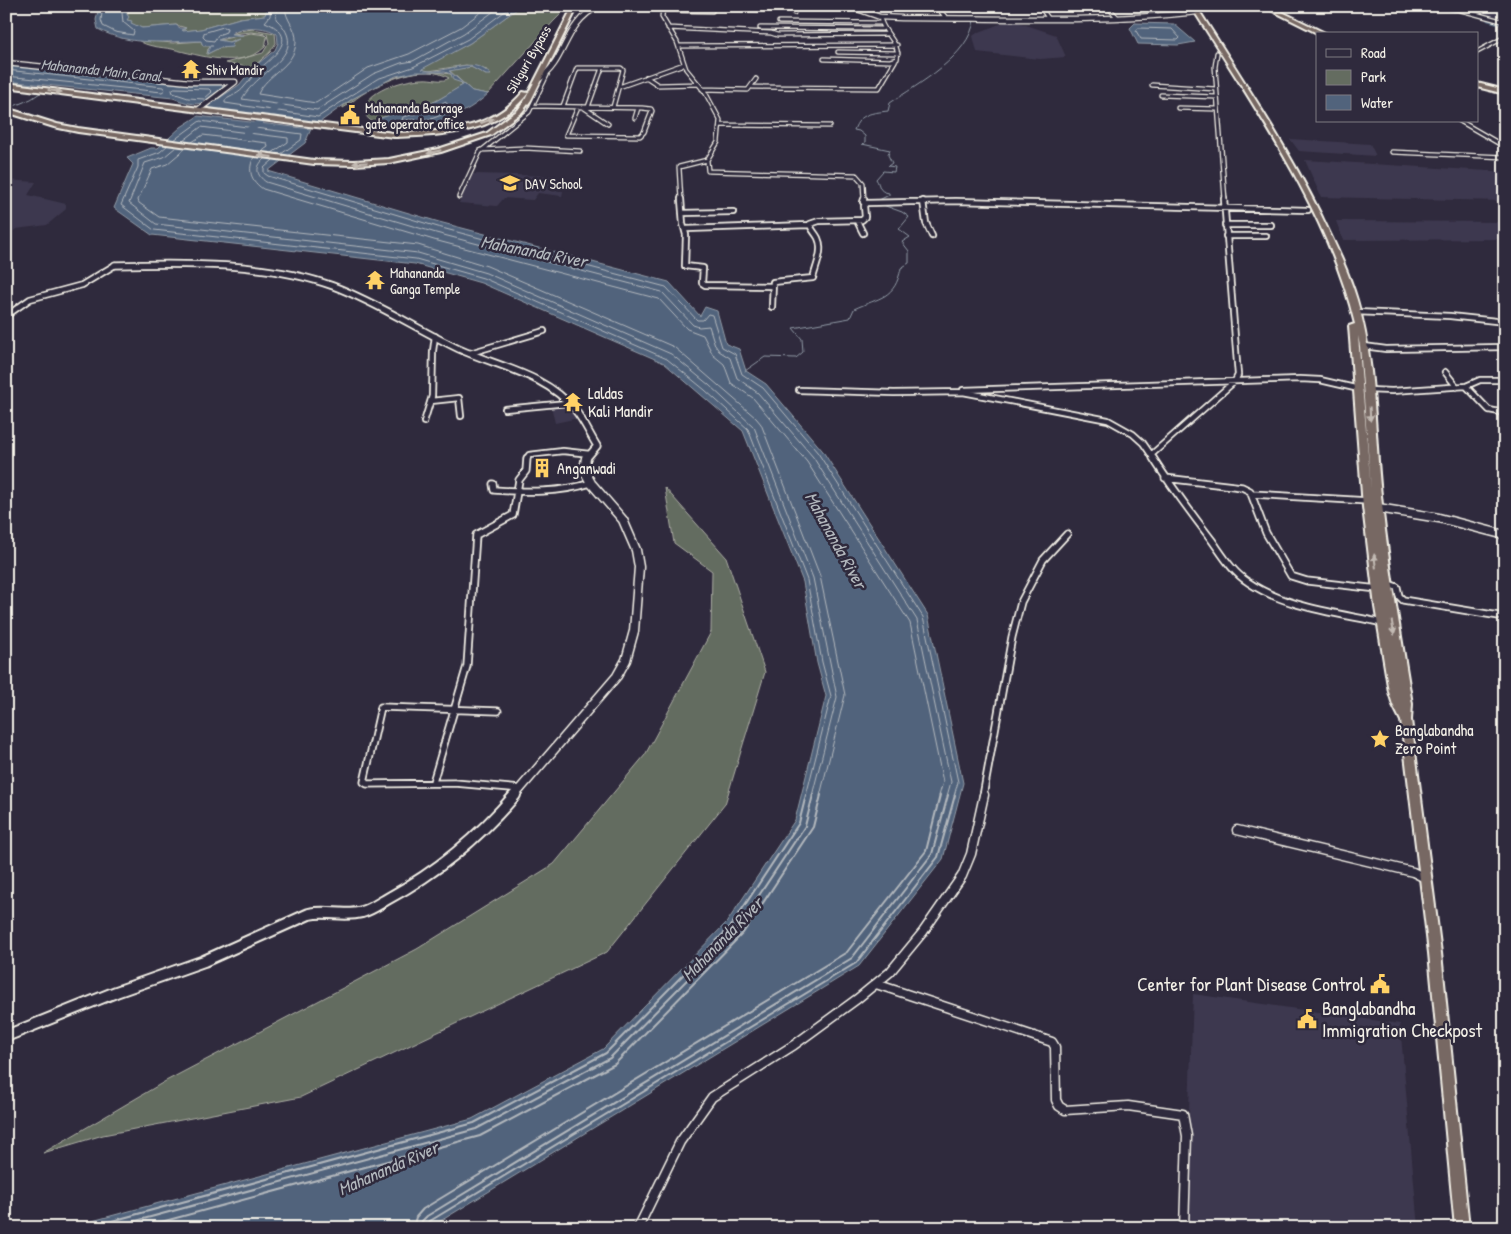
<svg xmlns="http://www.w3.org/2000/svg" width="1511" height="1234" viewBox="0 0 1511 1234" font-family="'Patrick Hand',sans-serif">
<rect width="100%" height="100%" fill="#2f2a3d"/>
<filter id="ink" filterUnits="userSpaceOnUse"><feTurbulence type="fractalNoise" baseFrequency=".02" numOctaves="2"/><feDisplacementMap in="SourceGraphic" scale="10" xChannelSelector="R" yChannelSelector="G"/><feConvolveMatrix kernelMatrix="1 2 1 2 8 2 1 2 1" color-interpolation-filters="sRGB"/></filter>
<g filter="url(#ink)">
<path fill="#3e394f" d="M1453,6H1505V21Z
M1005,22H1017L1056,35L1066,57L1040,59L977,52L973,36L977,33Z
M1290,139L1370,144L1376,156L1299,151Z
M1305,160L1505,172V201L1321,197Z
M473,174L556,176L548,190L563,191L562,196L538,193L533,200L504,198L497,206L459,203Z
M6,180L36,182L28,195L66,204V209L47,225L16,229L6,237Z
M1336,221L1505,222V239L1343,240Z
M567,404L578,418L555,423L551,406Z
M1193,994L1400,1024L1418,1228H1185Z"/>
<path fill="#646c60" stroke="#acaea4" d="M129,6H262L267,11L265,15L240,18L201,29L185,31H182L186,28L176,25L141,28L130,23L131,21L127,20Z
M521,6H569L553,22L488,94L472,91L449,70L471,67L486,75L487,70L466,65L429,71L451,74L454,80L459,81L463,85C451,92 432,105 418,108C403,112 386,114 373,122C367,119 363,113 365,106C371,89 407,79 423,79C431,78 443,83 449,78C423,62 384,81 361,95C355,99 349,105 343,108V106C368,87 396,73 428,71L422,70V67L470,43Z
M253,29L275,33L276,43L270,52L252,68L225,63L263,53L269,43L267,34L251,32L232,34L238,31Z
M251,33L265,35L267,37L265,47C242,70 199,55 172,49C161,47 147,47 138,40L173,43L202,41V45L213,46L208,49L207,54L219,48L231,47L234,40L228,42L219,40Z
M665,488L726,557L765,672L725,804L607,952L301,1097L103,1135L43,1153L164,1082L417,949L554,864L645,755L711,632L712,571L674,543Z"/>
<path fill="#51637c" stroke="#929ca7" d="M99,6H129L126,13L129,17L127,20L132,21L131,23L142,28L176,25L180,28H186L182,30L183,31L201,29L240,18L265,15L267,9L262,6H521L470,43L422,69C443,78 470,52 491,75H486L471,67L449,71L472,91L488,94C458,122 412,134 373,122C387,114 403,112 418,108C433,105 450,92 463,85L462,83L453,80L451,74L445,72H416L396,76L352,99L320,122L206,107L239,85L255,66L275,50L278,43L277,34C266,26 240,25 231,34L243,35L223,38L218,40L229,42L239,39L233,42L232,47L219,48L207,54L210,46H213H203L201,41C166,41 131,47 98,29L96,20Z
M1135,23L1174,24L1195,42L1178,45L1138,44L1130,28Z
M6,65L190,85L216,83L227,86C205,104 201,109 173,98L6,81Z
M198,116L311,129L305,143L268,171L439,222L669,282L700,316L705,307L717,311L726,344L739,349L746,371L766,384L822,450L928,615L963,783L943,859L859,966L429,1228H66L472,1119L603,1049L727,922L795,820L826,696L817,663L803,582L743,431L664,363L481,283L415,264L152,235L114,208L133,164L127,158L151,148H158L181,127Z"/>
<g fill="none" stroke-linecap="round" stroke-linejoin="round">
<path stroke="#b3b8bd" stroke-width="1" d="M103,6L101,20L103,26L115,32L133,35L134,31L123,22L122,13L124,6
M271,6L270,16L265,22C301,37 274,56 256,72C252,76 249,82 244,87C240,93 231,96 225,100V103L318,117L377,79L413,67L468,39L512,6
M277,6L276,19C313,54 257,70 242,99L317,110L373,74L401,63L413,61L464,33L501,6
M285,6C285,21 297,27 296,42C295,67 267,73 258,94L316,103L368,68L409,54L461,27L489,6
M224,27L227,28L226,32L218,35L214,41L206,40L203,37L204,33Z
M1139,28L1172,29L1180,38L1178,40L1141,39L1136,31Z
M6,70L163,87L165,90L162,92L6,76
M175,88L209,89L212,92L204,99L188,98L173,93L172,90Z
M445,102L453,108L452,111L431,119L402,120L403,117L423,112Z
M174,140L200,121L302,134L301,140L281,154
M183,141L201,127L288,138V142L272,153
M192,142L203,135L267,143L268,147L261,152
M168,145L160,152L138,160V167L121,205L154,230L416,259L483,278L667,359L705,390L748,429L807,580L822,662L831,696L806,796
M176,147L164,157L145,163L129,203L156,224L418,253L486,273L671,354L709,385L754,427L813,578L837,697L812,796
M186,148L167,164L152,169L138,200L139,203L159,217L418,245L487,266L674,347L756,418L761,424L820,576L845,695L820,796
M254,157C247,170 251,181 263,189L434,240L659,299L687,329L703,335L713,355L724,364L731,383L753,398L807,462L910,623L943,782L939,796
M264,159C255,167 256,175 266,182L436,233L662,292L693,325L699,327L709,326L715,345L719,351L730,358L737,378L758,393L813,457L917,620L951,782L947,796
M273,160L264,168V173L268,176L438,227L666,287L697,320H703L708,314L712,315L722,347L735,354L742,374L763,388L818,453L923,617L958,782L954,796"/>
<path stroke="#b3b8bd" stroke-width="2" d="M86,1228L474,1123L606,1053L731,926L799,823L806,795
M110,1228L476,1129L610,1058L736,930L805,826L813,795
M139,1228L480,1136L615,1064L743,933L813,827L821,795
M413,1228L416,1217L423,1209L847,952L926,851L940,795
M421,1228L422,1221L427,1216L852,958L932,854L948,795
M427,1228L430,1221L856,963L938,857L955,795"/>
<path stroke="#929ca7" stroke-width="1" d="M7,109L31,99L43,91
M879,200L889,195V193C877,191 881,186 876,179L883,171L894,172L895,167L888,166L892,163L888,155L890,150L862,144L865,143V136L859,131L854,130C860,113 872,113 888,111L890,103C918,84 970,56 974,20
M745,371L765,357L796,358L803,352L802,339L793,328L850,318L854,309C880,297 895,299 901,268L909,263V251L902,242L910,237L899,229L909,217L902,212L880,204"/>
<path stroke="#51637c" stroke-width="4.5" d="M1442,6L1454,10
M1488,19L1505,24"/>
<path fill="#51637c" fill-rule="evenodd" d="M278,103L285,105L249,135H243V131Z"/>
<defs>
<path id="street-far3" d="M663,6L662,17L677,42L686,69L705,92L720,120L718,142L707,160L708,171L856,175L863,183L864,200
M1040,6L1048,18
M1107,6L1118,18
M1446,6L1505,22
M729,9L768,10L772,6
M662,10L712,11
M865,12L871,9H939L946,18
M794,13L797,6
M779,22L880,23
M668,28L771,33L777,35L887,34
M760,28L882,29
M679,46L897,45
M838,52L898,53
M1477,52L1505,37
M1217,53L1215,67L1225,200
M824,59L890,61L897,59C901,42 882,33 880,17
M646,77L658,85L698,84
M1152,85L1216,89
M619,87L684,64
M752,87L879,88L895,61
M702,89L748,90L756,79
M1161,95L1216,97
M532,106L642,108L651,109L652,111L644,132L640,136L566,135L578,107
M563,106L577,68H621L623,70L613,107
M583,107L608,124
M588,107L602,68
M1178,108L1217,109
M635,118L638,108
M1460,121L1505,147
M720,125L830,126
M481,150L525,148L580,151
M1392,152L1505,157
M459,197L480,152L529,112L547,75
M681,200L679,167L707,160"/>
<path id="street-far2" d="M681,199L683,224L686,235L685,266L703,268L702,283L705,285L772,286
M864,199L863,202L865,204
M923,201L926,223L932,236
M682,213L733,212
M857,221L863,233
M1225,225H1271
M686,229L809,225
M1226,236H1266
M772,307L773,282L813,278C816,266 824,250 818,238C815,232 811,230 810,224L819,221L862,220L865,217L864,206L866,203L956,201L1308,210
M1356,312L1450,316L1505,322
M6,316L30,299L82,285L115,265
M1364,346L1386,349L1505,347
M470,353L544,331
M1445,372L1457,387
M1466,386L1480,380H1505
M799,390L894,393L963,392L1108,420L1133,434L1143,443L1154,459
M963,390L1300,379L1320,380L1359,389
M1368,390L1392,391L1466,386L1489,410L1505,413
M431,401L459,398L461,416
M505,409L567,403
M424,422L432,396L433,351L435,336
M1151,455L1235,381L1238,375L1224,199
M527,459L529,455L563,451L590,454"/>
<path id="street-far1" d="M1153,458C1171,486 1191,513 1211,539C1222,554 1232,572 1248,582C1286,608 1339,613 1383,623
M1165,478L1242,487L1250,491L1266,533L1291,576L1307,581L1378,589
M493,484L494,490C526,492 560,493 591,483
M1252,494L1368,501
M1386,583L1397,587L1399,596L1403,600L1505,617
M498,711L381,707L364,782L367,784L455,783L521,789
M433,782L467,666L476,535L513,515L519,480L526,471L527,458
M983,796L1012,637L1021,602L1043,560L1067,534"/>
<path id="street" d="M1237,830L1413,872L1425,878
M876,984L1052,1042L1055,1047L1056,1100L1059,1106L1065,1110L1128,1106L1183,1114L1187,1136L1184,1228
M638,1228L680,1142L712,1097L794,1045L857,999L890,972L923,932L962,876L971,854L984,795"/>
<path id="secondary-far3" d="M849,6L880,17L902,18C1000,18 1099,23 1197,12
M6,63L190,82H235L198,110
M539,79C567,61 563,23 599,6"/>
<path id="secondary-far2" d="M115,265C184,263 268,262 333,286C376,302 417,329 459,349C499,367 546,374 575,410C584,421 590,435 597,446L586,459"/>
<path id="secondary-far1" d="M1378,508L1439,518L1505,535
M514,796L617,676L626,660L634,631L639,567L636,550L623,520L591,483L584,470L586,458"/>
<path id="secondary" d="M6,1036L116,992L204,961L309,914C327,910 344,917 362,912C371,910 380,903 389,898C437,872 480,836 515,795"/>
<path id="highway" d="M573,6H578L531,100L522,112L491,135L441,152L389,163L354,165L314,164L78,132L54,127L6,112V108L57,124L78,128L314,160L354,161L389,159L438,149L487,133L518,110L525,100Z
M1191,6H1196C1239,74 1284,141 1320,213C1334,242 1348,270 1357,300C1376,363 1374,430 1381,495C1388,565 1401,634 1412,704L1411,720L1441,953L1469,1228H1455L1429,953L1401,721L1393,705L1389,692L1375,607L1363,507L1349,326L1355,324C1328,210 1252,104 1191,6ZM1358,336L1360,346L1371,490Z
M1263,6H1270L1327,34H1319Z
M6,83L394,133C442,131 490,132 523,92L528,93C496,135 443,135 394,137L6,87Z
M1477,83L1505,90V94L1477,87Z"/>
</defs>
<use href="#street-far3" stroke="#f4f1e8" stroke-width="5.5"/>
<use href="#street-far2" stroke="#f4f1e8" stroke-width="8"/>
<use href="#street-far1" stroke="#f4f1e8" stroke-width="9"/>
<use href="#street" stroke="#f4f1e8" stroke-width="11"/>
<use href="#secondary-far3" stroke="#f4f1e8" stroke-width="7"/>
<use href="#secondary-far2" stroke="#f4f1e8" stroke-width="9"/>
<use href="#secondary-far1" stroke="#f4f1e8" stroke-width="11"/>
<use href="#secondary" stroke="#f4f1e8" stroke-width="14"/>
<use href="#highway" stroke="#f4f1e8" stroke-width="4"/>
<use href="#street-far3" stroke="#2f2a3d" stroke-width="3"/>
<use href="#street-far2" stroke="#2f2a3d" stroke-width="4.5"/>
<use href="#street-far1" stroke="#2f2a3d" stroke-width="5.5"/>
<use href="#street" stroke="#2f2a3d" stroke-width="8"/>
<use href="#secondary-far3" stroke="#2f2a3d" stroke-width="4.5"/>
<use href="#secondary-far2" stroke="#2f2a3d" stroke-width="5.5"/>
<use href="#secondary-far1" stroke="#2f2a3d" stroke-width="8"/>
<use href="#secondary" stroke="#2f2a3d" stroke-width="10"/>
<use href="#highway" fill="#776864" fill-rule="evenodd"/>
</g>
<defs><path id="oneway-solid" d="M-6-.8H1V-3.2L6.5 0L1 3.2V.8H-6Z" transform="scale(1.25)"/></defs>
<g fill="#c2bab3">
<use href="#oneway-solid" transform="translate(55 91) rotate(8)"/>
<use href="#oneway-solid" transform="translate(487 121) rotate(-19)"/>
<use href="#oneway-solid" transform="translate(434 152) rotate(167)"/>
<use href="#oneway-solid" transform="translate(265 156) rotate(-172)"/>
<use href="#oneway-solid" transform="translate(360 163) rotate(177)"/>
<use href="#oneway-solid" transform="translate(1370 414) rotate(87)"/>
<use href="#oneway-solid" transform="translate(1375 561) rotate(-97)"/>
<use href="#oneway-solid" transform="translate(1393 628) rotate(80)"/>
</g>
</g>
<defs>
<symbol id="temple-bare" viewBox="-9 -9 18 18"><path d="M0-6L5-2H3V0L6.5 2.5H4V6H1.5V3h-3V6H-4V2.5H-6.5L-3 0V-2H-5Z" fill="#ffd166" stroke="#2f2a3d" stroke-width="2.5" paint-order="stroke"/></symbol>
<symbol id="civic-bare" viewBox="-9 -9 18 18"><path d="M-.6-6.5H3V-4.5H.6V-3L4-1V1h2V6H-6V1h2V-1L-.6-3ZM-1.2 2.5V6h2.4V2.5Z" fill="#ffd166" stroke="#2f2a3d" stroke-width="2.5" paint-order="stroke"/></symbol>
<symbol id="school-bare" viewBox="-9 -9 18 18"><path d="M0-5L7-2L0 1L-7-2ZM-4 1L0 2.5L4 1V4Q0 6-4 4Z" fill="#ffd166" stroke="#2f2a3d" stroke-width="2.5" paint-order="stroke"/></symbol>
<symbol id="building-bare" viewBox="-9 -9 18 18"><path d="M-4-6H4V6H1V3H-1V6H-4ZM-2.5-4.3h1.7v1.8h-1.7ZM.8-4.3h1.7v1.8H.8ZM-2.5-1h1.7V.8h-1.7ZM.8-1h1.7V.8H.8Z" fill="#ffd166" stroke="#2f2a3d" stroke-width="2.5" paint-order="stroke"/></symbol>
<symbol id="sight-bare" viewBox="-9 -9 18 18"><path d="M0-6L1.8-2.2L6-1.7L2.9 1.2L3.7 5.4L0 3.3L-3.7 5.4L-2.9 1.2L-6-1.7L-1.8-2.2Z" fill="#ffd166" stroke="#2f2a3d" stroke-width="2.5" paint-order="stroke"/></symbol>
</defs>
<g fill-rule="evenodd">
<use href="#temple-bare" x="177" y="55" width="28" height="28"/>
<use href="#civic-bare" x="336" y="101" width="28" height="28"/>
<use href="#school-bare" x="496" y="169" width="28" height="28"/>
<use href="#temple-bare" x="361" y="266" width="28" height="28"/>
<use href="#temple-bare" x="559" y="388" width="28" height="28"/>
<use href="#building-bare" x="528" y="454" width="28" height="28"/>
<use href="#sight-bare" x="1366" y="725" width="28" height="28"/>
<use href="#civic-bare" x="1366" y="970" width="28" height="28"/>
<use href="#civic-bare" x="1293" y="1005" width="28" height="28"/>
</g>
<g text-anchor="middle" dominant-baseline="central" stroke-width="5" stroke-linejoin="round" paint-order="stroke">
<g font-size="14" fill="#f4f1e8" stroke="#2f2a3d">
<text transform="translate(528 59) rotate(-60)">Siliguri Bypass</text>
</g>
<g font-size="14" fill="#f4f1e8" stroke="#2f2a3d" text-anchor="start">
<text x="206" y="69">Shiv Mandir</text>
<text x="365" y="107">Mahananda Barrage<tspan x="365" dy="16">gate operator office</tspan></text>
<text x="525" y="183">DAV School</text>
<text x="390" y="272">Mahananda<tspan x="390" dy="16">Ganga Temple</tspan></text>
</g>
<g font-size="15" font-style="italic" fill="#b3b8bd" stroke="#2f2a3d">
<text transform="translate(101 70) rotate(6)">Mahananda Main Canal</text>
</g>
<g font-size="16" fill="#f4f1e8" stroke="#2f2a3d" text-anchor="start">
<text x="588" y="393">Laldas<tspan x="588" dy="18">Kali Mandir</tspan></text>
<text x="557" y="468">Anganwadi</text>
<text x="1395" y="730">Banglabandha<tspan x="1395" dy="18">Zero Point</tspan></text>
</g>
<g font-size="18" font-style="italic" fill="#b3b8bd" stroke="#2f2a3d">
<text transform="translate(534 251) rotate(11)">Mahananda River</text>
<text transform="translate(836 540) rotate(61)">Mahananda River</text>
<text transform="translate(722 939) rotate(-46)">Mahananda River</text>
<text transform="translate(388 1168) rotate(-24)">Mahananda River</text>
</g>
<g font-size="19" fill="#f4f1e8" stroke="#2f2a3d" text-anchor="end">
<text x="1365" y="984">Center for Plant Disease Control</text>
<text x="1322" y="1008" text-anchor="start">Banglabandha<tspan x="1322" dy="22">Immigration Checkpost</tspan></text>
</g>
</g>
<rect width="1511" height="1234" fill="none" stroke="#2f2a3d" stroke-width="25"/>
<rect x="12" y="12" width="1486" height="1209" fill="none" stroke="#f4f1e8" stroke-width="2" filter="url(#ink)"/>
<rect x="1316" y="32" width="162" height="90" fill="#2f2a3d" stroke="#7e7a81"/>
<rect x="1326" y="49" width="25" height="8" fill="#2f2a3d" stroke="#7e7a81"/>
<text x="1361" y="58" font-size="15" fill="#f4f1e8">Road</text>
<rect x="1326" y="70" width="25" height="15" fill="#646c60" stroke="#7e7a81"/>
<text x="1361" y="82" font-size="15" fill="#f4f1e8">Park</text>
<rect x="1326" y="95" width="25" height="15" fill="#51637c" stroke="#7e7a81"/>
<text x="1361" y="108" font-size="15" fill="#f4f1e8">Water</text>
</svg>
